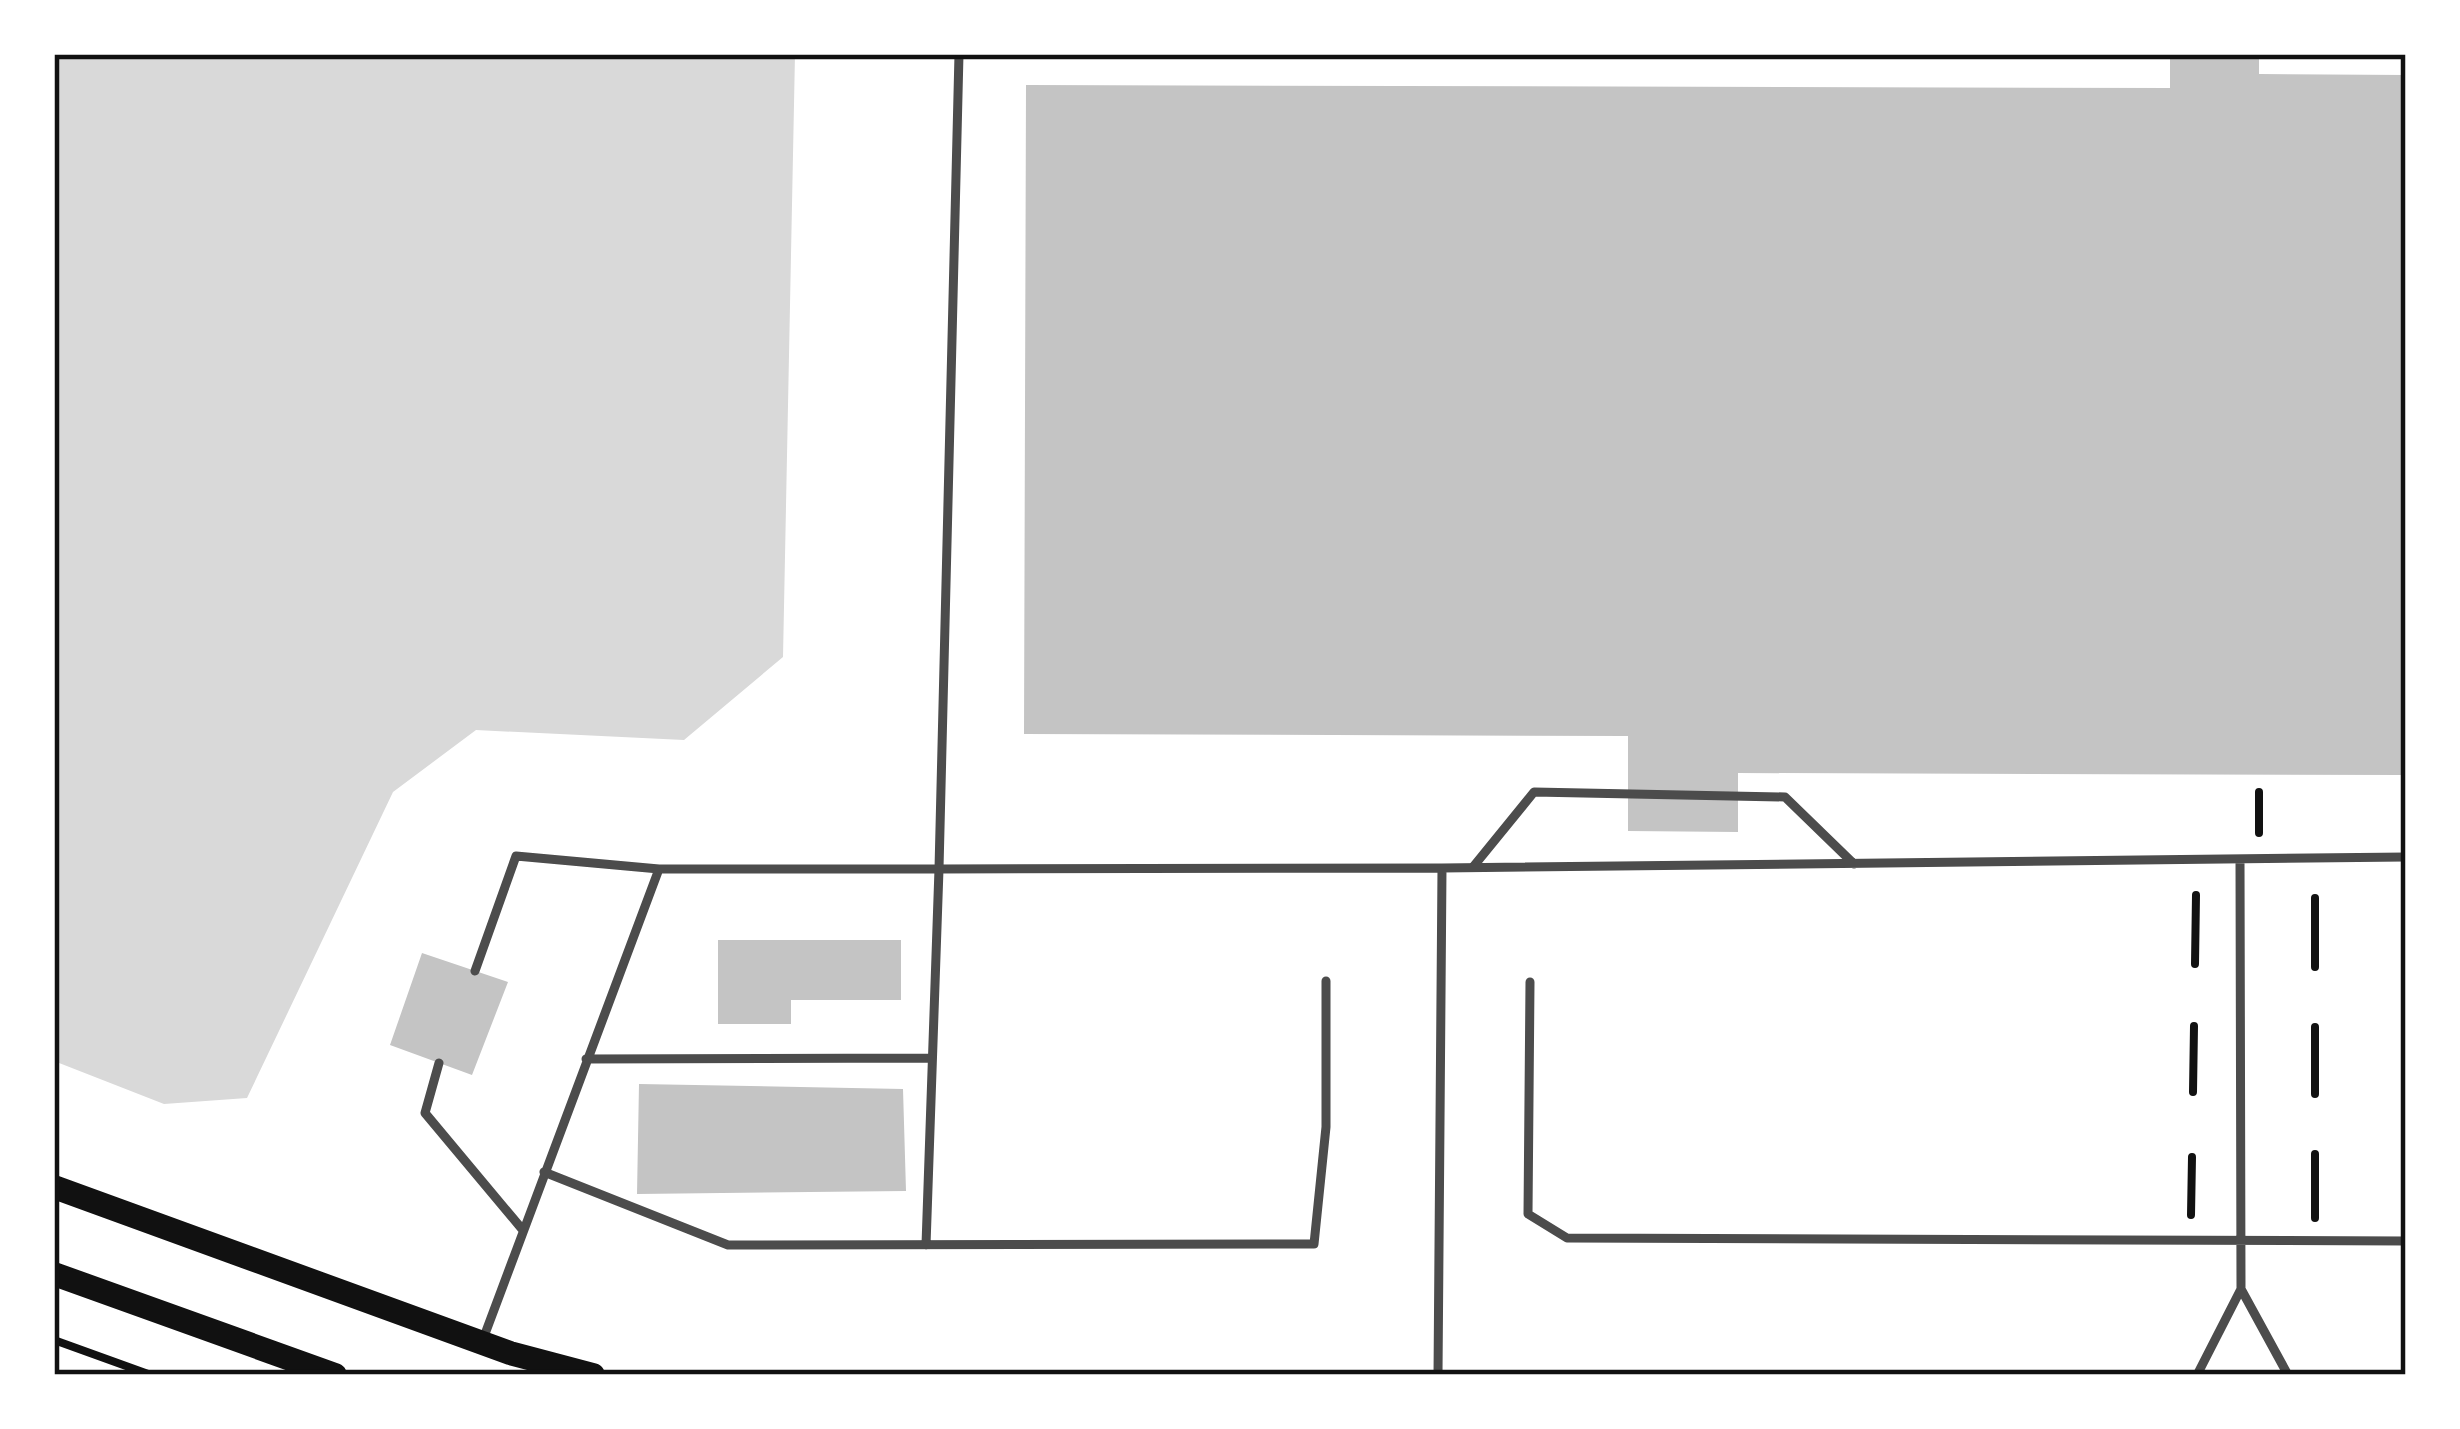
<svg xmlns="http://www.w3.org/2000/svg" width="2460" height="1429" viewBox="0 0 2460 1429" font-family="'Titillium Web',sans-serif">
<rect width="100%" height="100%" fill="#fff"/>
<path fill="#d9d9d9" d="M54,54H795L783,657L684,740L476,730L393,792L247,1098L164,1104L54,1061Z"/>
<path fill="#c4c4c4" d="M2170,54H2259V74L2406,75V775L1738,773V832L1628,831V736L1024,734L1026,85L2170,88Z
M718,940H901V1000H791V1024H718Z
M422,953L508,982L472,1075L390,1045Z
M639,1084L903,1089L906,1191L637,1194Z"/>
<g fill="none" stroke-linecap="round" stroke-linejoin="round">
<path stroke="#111" stroke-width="8" d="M2259,792V833
M2315,898V967
M2195,964L2196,895
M2315,1027V1094
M2193,1092L2194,1026
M2191,1215L2192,1157
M2315,1218V1154
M54,1340L151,1375"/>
<path stroke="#4c4c4c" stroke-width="9" d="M959,54L939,869L1442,868L2406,857
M1473,867L1534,792L1785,797L1854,864
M475,971L516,856L659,869
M1530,982L1528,1214L1567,1238L2406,1241
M586,1059L932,1058
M439,1063L425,1113L522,1229
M544,1172L728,1245L1314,1244L1326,1127V981
M2241,1289L2288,1375
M482,1342L659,869H939L926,1245
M1438,1375L1442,868
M2197,1375L2241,1289L2240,860"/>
<path stroke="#111" stroke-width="24" d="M54,1187L510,1353L593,1375
M54,1274L335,1375"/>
</g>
<rect width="2460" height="1429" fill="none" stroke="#ffffff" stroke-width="114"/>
<rect x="57" y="57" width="2346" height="1315" fill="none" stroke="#111" stroke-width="4.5"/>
</svg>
